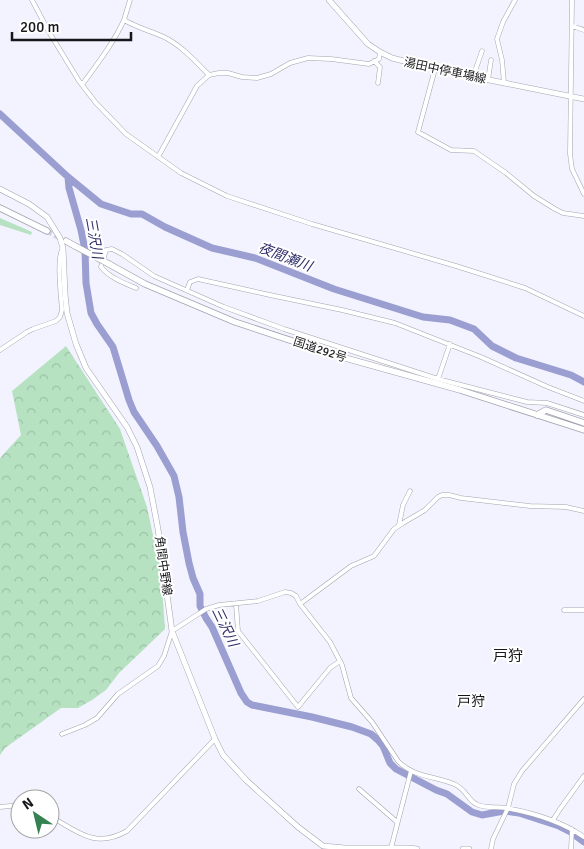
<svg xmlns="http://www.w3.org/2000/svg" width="584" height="849" viewBox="0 0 584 849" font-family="Signika,'Noto Sans JP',sans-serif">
<defs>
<pattern id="forest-crowns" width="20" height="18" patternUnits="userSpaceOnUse" patternTransform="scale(1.25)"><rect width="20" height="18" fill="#b7e2c2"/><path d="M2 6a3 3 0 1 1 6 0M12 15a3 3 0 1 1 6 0" fill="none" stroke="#9dc1a6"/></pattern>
</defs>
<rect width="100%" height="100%" fill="#f2f3fe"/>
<path fill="#b7e2c2" d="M0,218L32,232L31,235L0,225Z"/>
<path fill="url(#forest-crowns)" d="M66,346L120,429L147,507L161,573L165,629L119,673L106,690L92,700L78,708H61L5,748L0,755V458L21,435L12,391Z"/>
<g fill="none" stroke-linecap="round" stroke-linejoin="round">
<path stroke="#9a9ed0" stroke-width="7" d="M0,114L68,177L101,204L131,214H142L165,227L212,248L255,258L334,289L423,317L450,320L474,329L492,346L516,358L571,375L584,382
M68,177L69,188L81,230L85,250L86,283L91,313L97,324L113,347L129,400L134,412L157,446L174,476L179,497L183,532L189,563L193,578L200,594V606L206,618L212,627L241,693L247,702L252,705L312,717L352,727L371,734L378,740L383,746L390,763L396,769L436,790L447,794L472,812L482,815L504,811L519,813L559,826L569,831L584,842"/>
<path stroke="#d1d2dc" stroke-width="5.5" stroke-dasharray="5.5 3" stroke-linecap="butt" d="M47,231L62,239"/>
<defs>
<path id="minor" d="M32,0L49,32L79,81L96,103L126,134L181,173L227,196L312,224L456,266L525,288L584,316
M130,0L124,20C138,28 151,31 164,37C182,46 195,61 209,75
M572,0L570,154L572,169L584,194
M572,26L584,30
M374,61L380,67L378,83
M435,69L418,132L451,150L474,151L506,173L534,196L555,209L563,213L584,216
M473,77L482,51
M488,80L491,60
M504,83L502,60L497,39L503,22L515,0
M82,85C97,64 113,44 124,20
M158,157L197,86L209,75L219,73H228L242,77L257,78L271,74L290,63L308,58L331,59L369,64L379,59L380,52
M136,288C124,283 110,278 101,267L106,250L112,249L122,254L154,276L224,307L284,329L438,379L527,402L547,403L584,415
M187,290L190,282L198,279L270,295L342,310L395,323L481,357L548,387L584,401
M0,350L27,332L33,329L56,321L60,317L62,310C61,296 56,258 63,248
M438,379L450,344
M399,525L403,505L410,491
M236,604L238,631L298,707L330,668L340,661
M300,604L351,566L374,556L394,529L403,523L425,510L438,497L442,495H449L461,498L530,506L566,507L584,511
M564,610H584
M62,734L85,725L97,718L118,694L158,666L164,656L172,631L206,609L219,605L258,601L285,592L291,593L296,596L300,604L330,642L342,665L351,698L372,722L398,761C413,777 434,776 454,784C466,789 467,799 476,804C484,809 497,806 506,808C534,813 561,821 584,837
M359,789L397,822
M0,807L20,805
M50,816C78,832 95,849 127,831L215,739
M553,820L560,809L584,776
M391,848L411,771
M491,849L493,839L508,808L514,784L522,771L584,699
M571,849L572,829"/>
<path id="major" d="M329,0L368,44L380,52L392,58L435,69L584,99
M0,189L29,204L47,217L60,238L63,248L65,294L67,313L76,344L86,368L127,427L137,447L150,487L158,529L172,631L215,739L223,755L247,781L298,827L323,846L345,848H409L417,849
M463,849H469"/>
<path id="highway" d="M0,208L47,231
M66,241L75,246
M109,264L145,284L235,322L338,356L460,390L584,430
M537,415L546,410L584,423"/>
</defs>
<use href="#minor" stroke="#a2a3af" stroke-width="5"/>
<use href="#major" stroke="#a2a3af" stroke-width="6"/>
<use href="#highway" stroke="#a2a3af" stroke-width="7"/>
<use href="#minor" stroke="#fff" stroke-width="4"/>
<use href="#major" stroke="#fff" stroke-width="5"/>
<use href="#highway" stroke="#fff" stroke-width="5.5"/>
<defs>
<path id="highway-bridge" d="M75,246L109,264"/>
</defs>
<use href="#highway-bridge" stroke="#a2a3af" stroke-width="7" stroke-linecap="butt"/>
<use href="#highway-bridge" stroke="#fff" stroke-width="5.5"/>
</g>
<g text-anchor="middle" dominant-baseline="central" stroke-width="4" stroke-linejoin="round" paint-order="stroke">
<g font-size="12" fill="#17171b" stroke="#fff">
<text transform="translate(445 71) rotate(12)">湯田中停車場線</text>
<text transform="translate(320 350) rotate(18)">国道292号</text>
<text transform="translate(163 566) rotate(82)">角間中野線</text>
</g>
<g font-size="14" font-style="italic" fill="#2f2e6a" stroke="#fff">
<text transform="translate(94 238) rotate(80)">三沢川</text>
<text transform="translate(285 257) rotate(21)">夜間瀬川</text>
<text transform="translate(225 627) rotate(64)">三沢川</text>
</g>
<g font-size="14" fill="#17171b" stroke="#fff">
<text x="471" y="701">戸狩</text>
</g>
<g font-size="15" fill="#17171b" stroke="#fff">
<text x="508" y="656">戸狩</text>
</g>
</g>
<g transform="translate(35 814) rotate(325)"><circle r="24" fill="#ffffff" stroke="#a2a2a4"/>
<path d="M0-4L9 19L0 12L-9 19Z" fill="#348151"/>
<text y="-8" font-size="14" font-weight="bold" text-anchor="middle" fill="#17171b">N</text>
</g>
<path d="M12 32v8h119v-8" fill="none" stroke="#17171b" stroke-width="2.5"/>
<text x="20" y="32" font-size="15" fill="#17171b" stroke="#ffffff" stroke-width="4" paint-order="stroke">200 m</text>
</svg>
